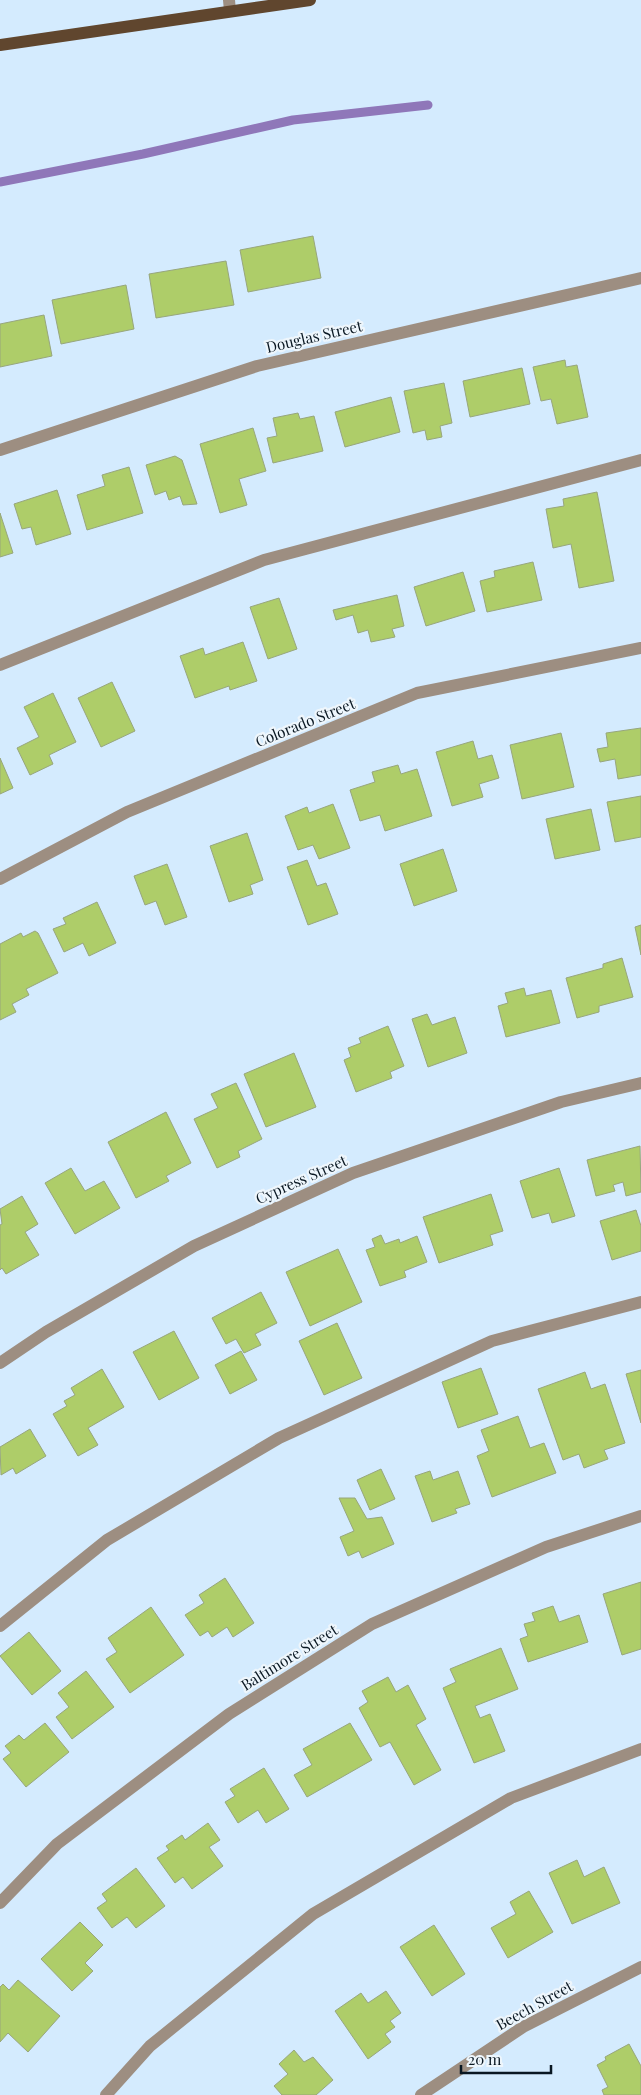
<svg xmlns="http://www.w3.org/2000/svg" width="641" height="2095" viewBox="0 0 641 2095" font-family="'Playfair Display',serif">
<rect width="100%" height="100%" fill="#d4ebfe"/>
<g fill="none" stroke-linecap="round" stroke-linejoin="round">
<path stroke="#8f77b9" stroke-width="9" d="M0,182L143,154L293,120L428,105"/>
</g>
<path fill="#aecd69" stroke="#97a67d" d="M313,236L321,278L248,292L240,250Z
M226,261L234,305L156,318L149,274Z
M126,285L134,329L61,344L52,300Z
M44,315L52,356L0,367V324Z
M565,360L566,367L577,365L588,417L557,424L551,399L541,401L533,367Z
M522,368L530,404L470,417L463,381Z
M444,383L452,423L440,426L442,437L427,440L425,430L413,433L404,391Z
M391,397L400,432L345,447L335,412Z
M298,413L300,419L314,416L323,451L273,463L267,438L277,436L273,418Z
M253,428L266,471L239,479L247,505L220,513L200,444Z
M175,456L182,460L197,504L183,505L180,496L169,500L166,491L155,495L146,465Z
M129,467L143,513L87,530L77,495L105,486L102,475Z
M57,490L71,534L36,545L31,527L22,529L14,504Z
M597,492L614,581L579,588L571,544L553,548L546,509L564,506L563,499Z
M0,513L13,553L0,557Z
M533,562L542,600L487,612L480,581L495,577L494,571Z
M463,572L475,611L426,626L414,587Z
M397,595L404,626L392,629L395,637L371,642L368,630L358,633L353,615L336,620L333,610Z
M279,598L297,649L268,659L250,607Z
M243,642L257,681L230,690L229,686L195,698L180,656L203,648L205,655Z
M112,682L135,731L101,747L78,698Z
M53,693L76,742L49,755L53,764L30,775L17,748L39,737L24,707Z
M641,728V775L618,779L615,759L600,762L597,749L608,747L606,733Z
M561,733L574,787L522,799L510,745Z
M473,741L478,759L492,755L499,778L479,784L483,797L452,806L436,752Z
M0,758L13,788L0,794Z
M398,765L401,774L417,769L432,816L385,831L380,815L360,821L350,790L375,782L372,772Z
M641,796V837L615,842L607,802Z
M333,804L350,848L319,859L313,845L298,850L285,816L307,807L309,813Z
M591,809L600,850L555,859L546,819Z
M247,833L263,880L250,885L253,894L229,902L210,846Z
M443,849L457,891L414,906L400,864Z
M307,860L317,886L326,883L338,914L308,925L287,867Z
M167,864L187,917L165,925L156,901L145,905L134,876Z
M97,902L116,943L89,956L83,943L64,952L53,929L66,924L63,918Z
M641,925V955L635,927Z
M35,931L38,933L58,973L26,989L29,995L12,1004L16,1012L0,1020V944L21,933L23,937Z
M622,958L633,997L599,1006V1012L577,1018L566,978L603,968V964Z
M524,988L526,996L551,990L560,1023L506,1037L498,1006L508,1003L505,993Z
M427,1014L432,1025L455,1017L467,1053L428,1067L412,1019Z
M388,1026L404,1066L390,1072L392,1078L356,1092L344,1060L351,1057L348,1048L361,1043L359,1038Z
M294,1053L316,1107L266,1127L244,1074Z
M236,1083L262,1139L238,1151L240,1157L217,1168L194,1119L218,1108L211,1094Z
M166,1112L191,1163L166,1176L169,1181L136,1198L108,1142Z
M640,1146L641,1192L626,1196L623,1182L613,1185L615,1191L596,1196L587,1160Z
M71,1168L85,1191L104,1181L120,1208L75,1234L45,1183Z
M559,1168L575,1216L552,1223L549,1213L532,1218L520,1181Z
M491,1194L503,1231L490,1235L493,1245L439,1263L423,1217Z
M22,1196L38,1224L25,1232L39,1255L6,1274L2,1268L0,1270V1225L2,1224L0,1209Z
M636,1210L641,1226V1251L612,1260L600,1221Z
M381,1235L385,1244L399,1239L400,1243L417,1236L427,1262L404,1271L406,1277L380,1286L366,1250L375,1247L372,1239Z
M338,1249L362,1302L310,1326L286,1272Z
M261,1292L277,1323L255,1334L261,1345L244,1353L236,1339L226,1344L212,1318Z
M337,1323L362,1378L324,1395L299,1341Z
M174,1331L199,1378L159,1400L133,1352Z
M241,1351L257,1380L230,1394L215,1365Z
M481,1368L498,1414L458,1428L442,1382Z
M102,1369L124,1407L88,1428L98,1445L78,1456L53,1414L67,1406L64,1401L75,1395L71,1388Z
M641,1370V1423L626,1374Z
M585,1372L591,1389L605,1384L625,1443L604,1450L608,1459L584,1468L579,1454L563,1460L538,1389Z
M518,1416L530,1448L544,1443L556,1473L492,1497L477,1456L489,1451L481,1430Z
M30,1429L46,1456L16,1474L13,1468L1,1475L0,1447Z
M381,1469L395,1499L370,1510L357,1480Z
M430,1471L433,1480L458,1471L470,1504L455,1509L457,1513L432,1522L415,1476Z
M339,1498H355L367,1519L382,1517L394,1544L362,1558L359,1551L348,1556L340,1537L354,1531Z
M225,1578L254,1623L233,1637L227,1627L212,1637L208,1631L200,1636L185,1615L204,1603L199,1595Z
M641,1582V1649L622,1655L603,1594Z
M553,1606L559,1622L579,1615L588,1642L528,1662L520,1639L528,1636L524,1624L535,1621L532,1613Z
M151,1607L184,1655L130,1693L106,1659L117,1652L108,1638Z
M29,1632L61,1671L32,1695L0,1656Z
M501,1648L518,1689L475,1706L480,1718L490,1714L505,1751L474,1763L443,1688L456,1682L450,1669Z
M86,1671L114,1707L72,1739L56,1717L69,1707L58,1693Z
M388,1677L396,1692L408,1685L426,1719L416,1725L441,1770L414,1785L390,1742L380,1747L359,1708L368,1702L362,1691Z
M45,1723L69,1752L26,1787L3,1759L11,1753L5,1746L19,1735L24,1740Z
M350,1723L372,1760L307,1797L294,1775L312,1765L303,1749Z
M264,1768L289,1809L266,1823L258,1810L238,1823L225,1802L235,1796L230,1789Z
M208,1823L220,1840L209,1847L223,1866L192,1889L183,1877L175,1883L157,1858L169,1850L166,1846L182,1835L185,1840Z
M577,1860L584,1877L604,1867L620,1903L572,1924L549,1873Z
M136,1868L165,1906L136,1928L127,1917L112,1928L97,1908L107,1901L102,1894Z
M529,1891L553,1932L508,1958L491,1928L516,1914L510,1902Z
M80,1922L103,1945L85,1963L93,1971L72,1991L41,1959Z
M434,1925L465,1974L432,1996L400,1947Z
M18,1980L60,2016L28,2052L8,2033L0,2042V1987L3,1984L9,1990Z
M386,1991L401,2013L390,2021L395,2027L385,2034L391,2042L368,2059L335,2011L361,1993L368,2003Z
M629,2044L641,2066V2095H604L602,2090L608,2087L597,2065L606,2060L605,2057Z
M294,2050L304,2062L313,2057L333,2080L316,2095H282L274,2086L288,2074L279,2064Z"/>
<g fill="none" stroke-linecap="round" stroke-linejoin="round">
<path stroke="#9d8e81" stroke-width="12" d="M229,0L230,11
M0,450L257,366L641,278
M0,665L264,560L641,460
M0,879L127,812L417,693L641,648
M0,1363L46,1332L194,1246L353,1173L561,1102L641,1083
M0,1626L107,1540L279,1438L492,1341L641,1302
M0,1903L57,1844L229,1714L372,1624L546,1547L641,1516
M106,2095L150,2046L313,1914L511,1798L641,1749
M421,2095L523,2027L641,1967"/>
<path stroke="#60462e" stroke-width="12" d="M0,45L310,0"/>
</g>
<g text-anchor="middle" dominant-baseline="central" stroke-width="4.5" stroke-linejoin="round" paint-order="stroke">
<g font-size="15" fill="#091722" stroke="#eef6fc">
<text transform="translate(314 336) rotate(-13)">Douglas Street</text>
<text transform="translate(305 722) rotate(-22)">Colorado Street</text>
<text transform="translate(301 1179) rotate(-24)">Cypress Street</text>
<text transform="translate(289 1657) rotate(-32)">Baltimore Street</text>
<text transform="translate(534 2005) rotate(-29)">Beech Street</text>
</g>
</g>
<path d="M461 2065v8h90v-8" fill="none" stroke="#091722" stroke-width="2.5"/>
<text x="468" y="2065" font-size="15" fill="#091722" stroke="#eef6fc" stroke-width="4" paint-order="stroke">20 m</text>
</svg>
